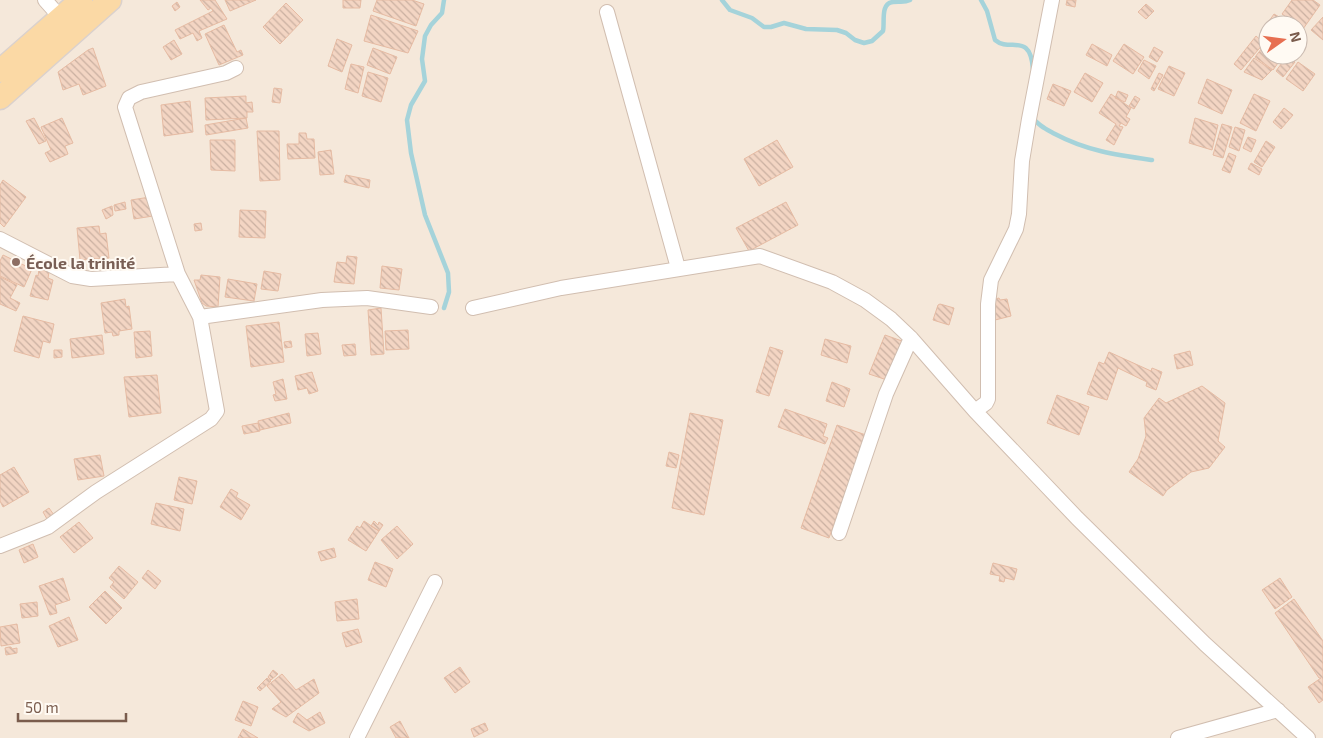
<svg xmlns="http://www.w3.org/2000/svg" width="1323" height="738" viewBox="0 0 1323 738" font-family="'Exo 2',sans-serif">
<defs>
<pattern id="building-back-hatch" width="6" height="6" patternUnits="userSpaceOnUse" patternTransform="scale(1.25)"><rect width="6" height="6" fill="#f3d5c3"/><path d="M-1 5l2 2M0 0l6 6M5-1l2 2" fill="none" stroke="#cab0a1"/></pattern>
</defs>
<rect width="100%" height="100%" fill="#fdf6ec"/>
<path fill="#f5e8da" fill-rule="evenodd" d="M0,0H1323V738H0ZM1268,25H1298V55H1268Z"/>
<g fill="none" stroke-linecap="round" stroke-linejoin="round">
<path stroke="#a5d3da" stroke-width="4.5" d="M444,0L442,13L431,25L425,36L422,59L425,81L411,105L407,120L411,153L425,215L448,273L449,292L444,308
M722,0L730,10L752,18L764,27H771L784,23L806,29L837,30L846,33L855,40L864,43L872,41L883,31C885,23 880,3 893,2C900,1 904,3 910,0
M981,0L987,11L995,40C1010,53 1030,31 1033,69
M1033,118C1039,126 1046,129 1055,134C1087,151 1117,155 1152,160"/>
</g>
<path fill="url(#building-back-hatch)" stroke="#e6bba3" d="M200,0H215L227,19L199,31L202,38L197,41L193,33L180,39L175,30L213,11L211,8L208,10Z
M225,0H256L230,11Z
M343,0H361L360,8H343Z
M377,0H412L424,4L416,26L373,11Z
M1067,0H1076L1075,7L1066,5Z
M1292,0H1313L1320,5L1303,29L1282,14Z
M177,2L180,7L175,11L172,6Z
M286,3L303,20L280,44L263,27Z
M1146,4L1154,11L1146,19L1138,12Z
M1274,14L1281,18L1276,25H1268V36L1266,38L1260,34Z
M371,15L418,31L408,53L364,41Z
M1323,17V40L1311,30Z
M224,25L237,52L241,50L243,55L219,65L205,34Z
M1256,36L1264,43L1241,70L1234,64Z
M337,39L352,45L342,72L328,66Z
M174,40L182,54L171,60L163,47Z
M1266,43L1268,44V55L1283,56L1273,70L1255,57Z
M1092,44L1112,55L1107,66L1086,55Z
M1124,44L1144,57L1133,74L1113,61Z
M1154,47L1163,52L1157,62L1149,57Z
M93,48L106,86L83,95L79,84L63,90L58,72L88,50Z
M373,48L397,57L390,74L367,65Z
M1287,56L1295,62L1283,77L1276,71Z
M1254,58L1272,70L1262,80L1244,72Z
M1144,60L1156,66L1149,79L1138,71Z
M1298,62L1315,74L1303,91L1286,79Z
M351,64L364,67L358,93L345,89Z
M1169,66L1185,73L1174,96L1158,89Z
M368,72L388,78L381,102L362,96Z
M1085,73L1103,83L1092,102L1074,92Z
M1159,73L1163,75L1154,91L1151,89Z
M1207,79L1232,90L1222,114L1198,103Z
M1053,84L1071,91L1064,106L1047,99Z
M274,88L282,89L280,103L272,102Z
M1118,91L1128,95L1125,102L1115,98Z
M1111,94L1131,108L1126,117L1130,119L1126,126L1121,123L1119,126L1123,127L1114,145L1106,140L1116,124L1099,113Z
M1254,94L1270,101L1256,131L1240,123Z
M246,96V103L252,102L253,112H247V118L206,120L205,98Z
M1135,96L1140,99L1134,109L1129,106Z
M190,101L193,132L164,136L161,105Z
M1284,108L1293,115L1281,129L1273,122Z
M34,118L46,141L39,144L26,121Z
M62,118L73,143L65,146L68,154L50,162L45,153L51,150L41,127Z
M246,118L248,128L206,135L205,125Z
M1195,118L1218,125L1212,150L1189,143Z
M1222,124L1232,127L1223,158L1213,155Z
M1235,127L1245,130L1239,151L1229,147Z
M257,131H279L280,180L260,181Z
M299,133H306L307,139H314L315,158L288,159L287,144H299Z
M1248,137L1256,140L1251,152L1243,148Z
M210,140H235V171L211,170Z
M777,140L793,167L759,186L744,159Z
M1266,141L1275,147L1262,167L1254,162Z
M331,150L334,174L320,175L318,152Z
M1229,153L1236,156L1230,173L1222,170Z
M1251,163L1262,169L1259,175L1248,169Z
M346,175L370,180L369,188L344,182Z
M3,180L26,197L4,227L0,223V185Z
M150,197L153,216L134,219L131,200Z
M125,202L126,209L115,211L114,205Z
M786,202L798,225L749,251L736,228Z
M112,206L113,215L106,219L102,210Z
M240,210L266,211L265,238L239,237Z
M201,223L202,230L195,231L194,224Z
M99,226L100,234L106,233L109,258L80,260L77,228Z
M3,255L32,269L24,287L0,276V261Z
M347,256L357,257L354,284L334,282L337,262L346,263Z
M382,266L402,269L399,290L380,288Z
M39,269L49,272L48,278L53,280L48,300L30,296L36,275L38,276Z
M264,271L281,274L278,291L261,289Z
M201,275L220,277L218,307L206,306L202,303L194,280H200Z
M0,277L17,285L10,298L20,303L16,311L0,304Z
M228,279L257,284L254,301L225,297Z
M999,298L1000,300L1007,299L1011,316L995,320L991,300Z
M125,299L126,307L129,306L132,329L119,331V335L113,336L112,332L105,333L101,303Z
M940,304L954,308L949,325L933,320L938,305Z
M381,308L384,354L371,355L368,310Z
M23,316L54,324L50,343L43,341L39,358L14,351Z
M279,322L284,362L251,367L246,326Z
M408,330L409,349L386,350L385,331Z
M150,331L152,356L136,358L134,332Z
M318,333L321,354L307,356L305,334Z
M102,335L104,354L72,358L70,339Z
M885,335L902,341L887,380L869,374Z
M825,339L851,346L847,363L821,355Z
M291,341L292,347L285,348L284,342Z
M355,344L356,355L344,356L342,345Z
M770,347L783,351L769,396L756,392Z
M54,350H62V357L54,358Z
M1190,351L1193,365L1177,369L1174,355Z
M1109,352L1151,371L1152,368L1162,372L1156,390L1146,386L1147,382L1118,368L1107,400L1087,394L1099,362L1104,364Z
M312,372L318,391L309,394L307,388L298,390L295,376Z
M157,375L161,413L129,417L124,377Z
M283,379L287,399L275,401L273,395L276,394L273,382Z
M832,382L850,389L844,407L826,401Z
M1202,386L1225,403L1218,441L1225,447L1209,468L1191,472L1167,490L1163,496L1129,472L1138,459L1146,436L1144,418L1159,398L1166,403Z
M1057,395L1089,407L1079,435L1047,423Z
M785,409L827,424L823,436L828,438L825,444L778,427Z
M289,413L291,423L260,430L258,421Z
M690,413L723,420L704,515L672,508Z
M258,423L260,431L244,434L242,426Z
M837,425L866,435L829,538L801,528Z
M669,452L679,455L676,468L666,466Z
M100,455L104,476L78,480L74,459Z
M14,467L29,492L3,507L0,501V475Z
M179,477L197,481L192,504L174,500Z
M231,489L238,493L236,497L250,505L241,520L220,507Z
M156,503L184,509L180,531L151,524Z
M49,508L54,515L47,519L43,512Z
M364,521L379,531L366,551L348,540L357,526L360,528Z
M374,521L378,525L379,522L383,525L379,531L371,526Z
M79,522L93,538L74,553L60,537Z
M397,526L413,544L397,559L381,540Z
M33,544L38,557L24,563L19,550Z
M334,548L336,557L321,561L318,552Z
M375,562L393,569L386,587L368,580Z
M993,563L1017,569L1014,580L1005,578L1004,582L999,581L1000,576L990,574Z
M119,566L138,582L124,599L110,587L114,582L109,578Z
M148,570L161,581L155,589L142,578Z
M63,578L70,600L55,605L57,613L50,615L39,586Z
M1280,578L1292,597L1275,609L1262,590Z
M105,591L122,608L106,624L89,607Z
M357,599L359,619L337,621L335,602Z
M1294,599L1323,641V700L1319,703L1308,687L1321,678H1319L1275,613Z
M37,602L38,616L22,618L20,604Z
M69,617L78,640L58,647L49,626Z
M17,624L20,643L1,646L0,627Z
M358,629L362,642L346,647L342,633Z
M9,647H11L12,649L17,648V653L6,655L5,648Z
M460,667L470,682L455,693L444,678Z
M273,670L278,674L271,680L268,677Z
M282,674L296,690L314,679L319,693L286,717L272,709L281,702L267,686Z
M267,678L271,681L260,691L257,688Z
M243,701L258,707L251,726L235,720Z
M320,712L325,723L309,731L293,722L298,713L307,720Z
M400,721L409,738H396L390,727Z
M485,723L488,730L474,737L471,729Z
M243,729L258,738H238Z"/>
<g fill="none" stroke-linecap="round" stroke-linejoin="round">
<defs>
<path id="minor" d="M45,0L61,18
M607,12L678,268
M0,239L72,276L91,279L178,274
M473,308L561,288L760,256L832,282L865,300L891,319L911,338L975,411L1077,518L1205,644L1308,738
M200,317L322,300L367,298L431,307
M975,411L986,403L988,399V304L991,280L1016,229L1019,214L1022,161L1029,119L1052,0
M839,533L886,394L911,338
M0,546L48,527L96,492L211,419L217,411L200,317L178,274L125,107L129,98L141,92L226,73L236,68
M357,738L435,582
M1178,738L1278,710"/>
<path id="primary" d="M0,71L81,0
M0,98L110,0"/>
</defs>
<use href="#minor" stroke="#d1beb0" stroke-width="16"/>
<use href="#primary" stroke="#dad1cd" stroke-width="25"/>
<use href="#minor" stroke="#fff" stroke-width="14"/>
<use href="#primary" stroke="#fbd9a5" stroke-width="22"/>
</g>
<circle fill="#8d6e63" stroke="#fffaf3" stroke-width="2" cx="16" cy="262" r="5"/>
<g text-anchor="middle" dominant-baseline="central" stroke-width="4" stroke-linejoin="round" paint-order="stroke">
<g font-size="16" font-weight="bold" fill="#785e54" stroke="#fffaf3" text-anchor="start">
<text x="26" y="262">École la trinité</text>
</g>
</g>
<g transform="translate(1283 40) rotate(76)"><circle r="24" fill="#fffaf3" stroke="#cabbb1"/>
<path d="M0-4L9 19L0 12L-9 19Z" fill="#e76f51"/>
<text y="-8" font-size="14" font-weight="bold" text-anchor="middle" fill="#7a5c4d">N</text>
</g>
<path d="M18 713v8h108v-8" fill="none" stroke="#7a5c4d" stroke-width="2.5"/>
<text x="25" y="713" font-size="15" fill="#7a5c4d" stroke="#fffaf3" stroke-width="4" paint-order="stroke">50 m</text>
</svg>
